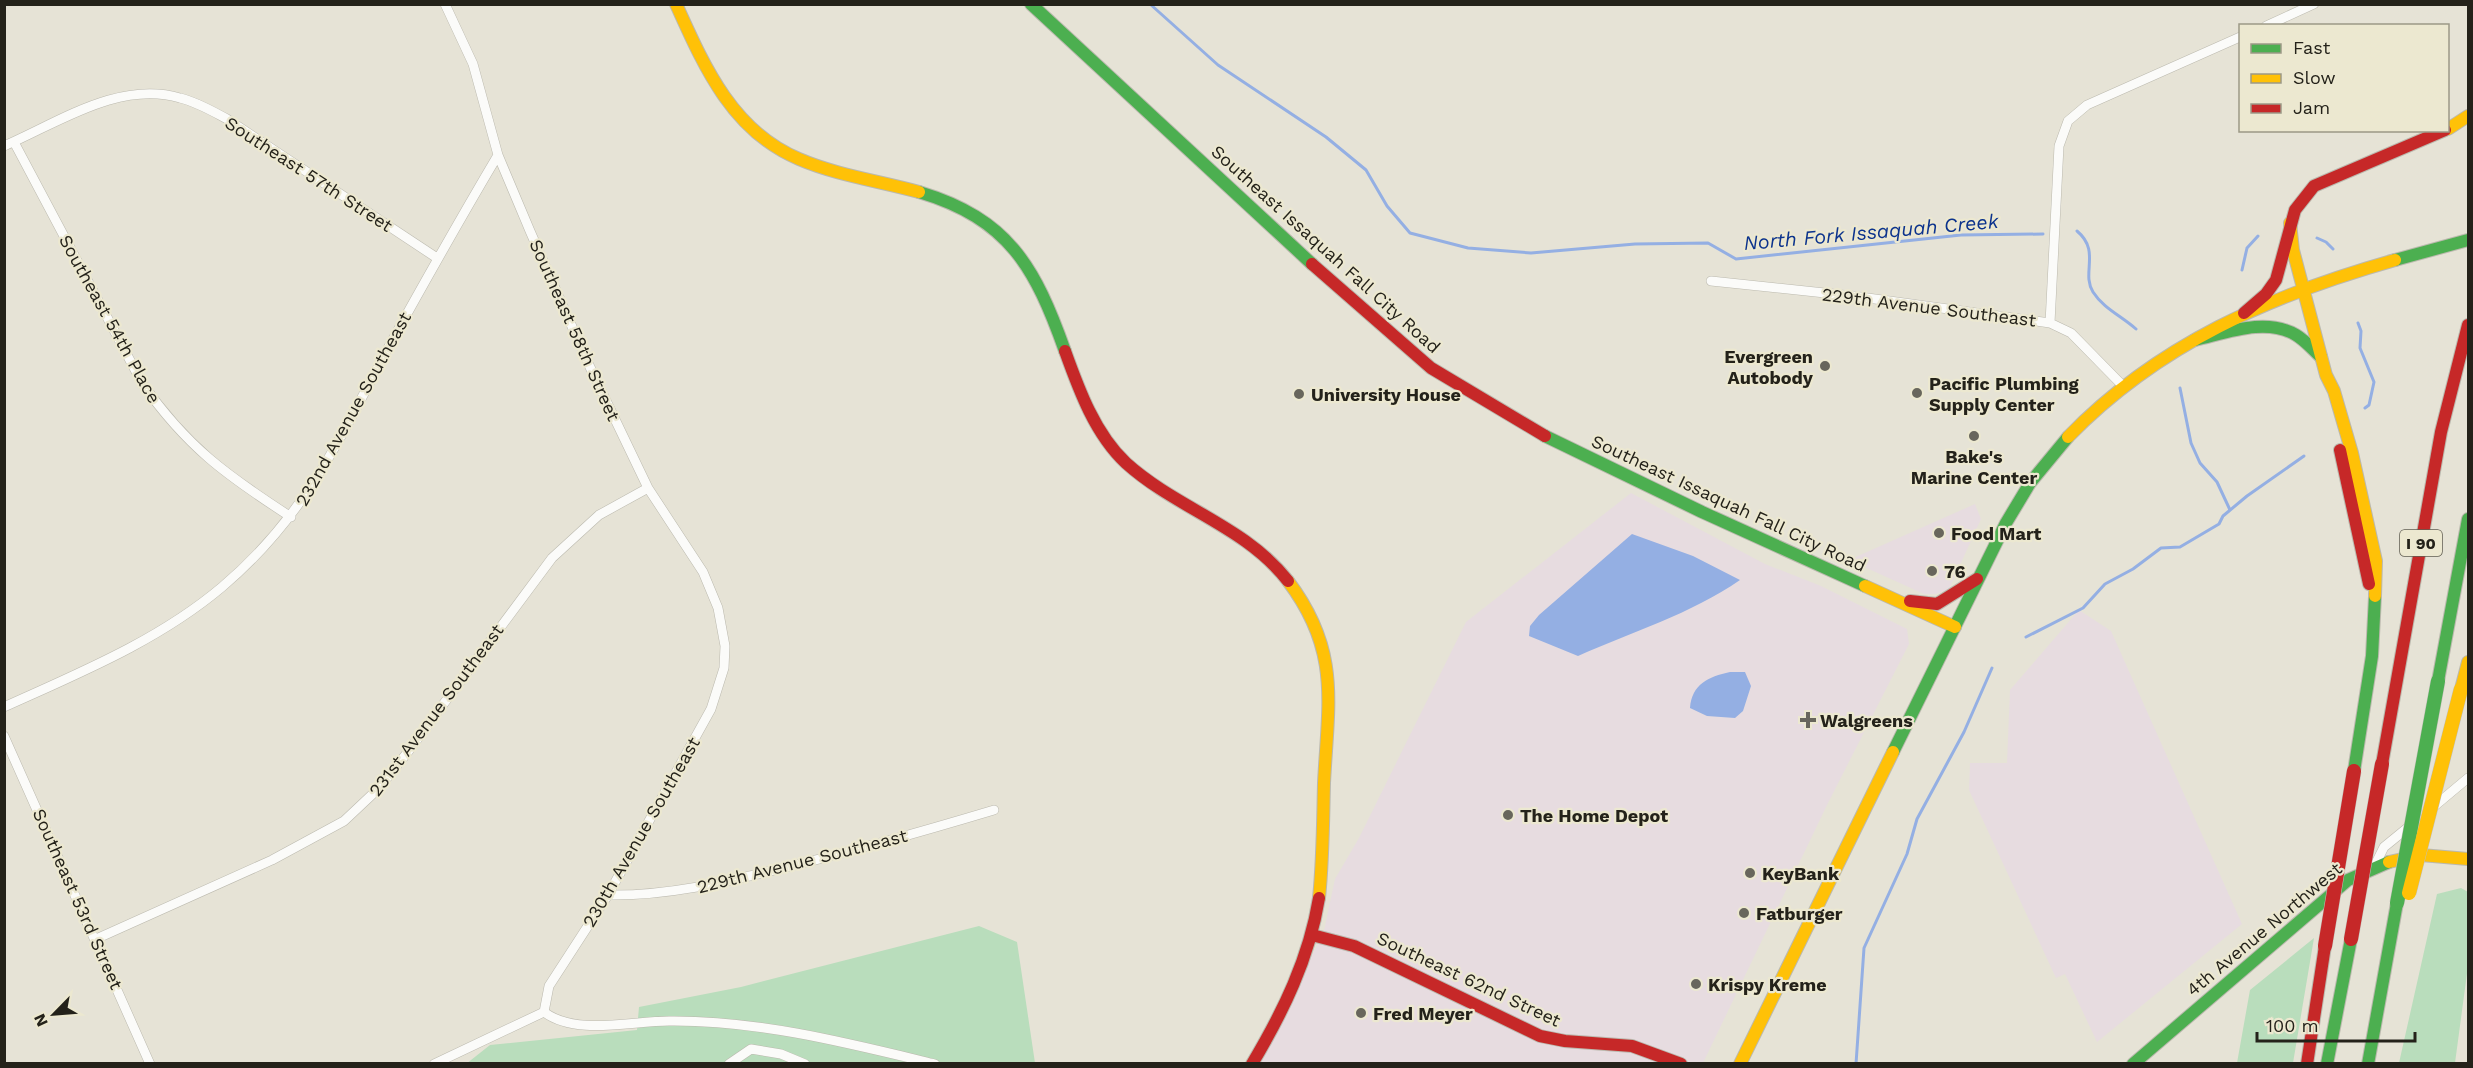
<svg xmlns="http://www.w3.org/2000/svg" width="2473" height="1068" viewBox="0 0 2473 1068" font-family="'Work Sans',sans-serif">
<rect width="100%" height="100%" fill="#e6e3d6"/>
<path fill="#e7dce0" d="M1631,493L1765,564L1821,586L1907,629L1909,644L1828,803L1703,1063L1255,1064L1267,1046L1324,931L1335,879L1359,838L1466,622Z
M1975,504L1981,519L1949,589L1936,594H1924L1849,560Z
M2079,610L2111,631L2242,924L2097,1042L2065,974L2056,978L1969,790L1970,763H2007L2010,690Z"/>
<path fill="#b9ddbc" d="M2461,888L2468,892V966L2455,1063H2399L2437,894Z
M979,926L1017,942L1035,1063L466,1064L490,1045L637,1030L639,1007L741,987Z
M2314,938L2293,1063H2237L2250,990Z"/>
<path fill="#94afe3" d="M1632,534L1693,556L1740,580C1691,614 1632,632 1578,656L1529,636L1530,626L1539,615Z
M1730,672H1745L1751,686L1743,711L1735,718L1707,716L1690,708C1692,684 1708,677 1730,672Z"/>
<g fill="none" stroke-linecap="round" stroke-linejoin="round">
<path stroke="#94afe3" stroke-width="3" d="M1150,4L1218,65L1326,137L1366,170L1387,206L1410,233L1468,248L1531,253L1635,244L1708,243L1736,259L1961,235L2043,234
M2077,231C2101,251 2081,273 2093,292C2103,308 2123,317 2136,329
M2317,238L2326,242L2333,249
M2242,270L2247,248L2258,236
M2358,323L2361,331L2360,348L2374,382L2369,405L2365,408
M2180,388L2191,443L2200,463L2217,482L2230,510
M2026,637L2083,608L2105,584L2133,569L2161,548L2180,547L2219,524L2223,516L2247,496L2304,456
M1856,1064L1864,948L1907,854L1917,819L1964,732L1992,668"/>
<defs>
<path id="street" d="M445,4L473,64L498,155L530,231L588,363L648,488L703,572L718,608L725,646L724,668L711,709L608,895L549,986L544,1012
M2266,26L2314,4
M14,142L142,383C187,447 226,475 291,517
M4,146C58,123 119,80 180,98C197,102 212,111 227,119L437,258
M1711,281L1853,296L2050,323L2071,333L2122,385
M2050,323L2059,146L2068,121L2087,105L2240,37
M4,707C79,673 158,641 222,587C304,518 339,440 388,348C424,283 460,219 498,155
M4,736L150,1064
M2431,809L2468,778
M2375,865L2384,847L2411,825
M608,895C668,896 725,882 783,868C854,851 924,831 994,810
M96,939L272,860L344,821L378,789L407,753L552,558L599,515L648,488
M544,1012C576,1036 630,1021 669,1021C758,1020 848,1043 935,1064
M434,1064L544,1012
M729,1064L751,1049L781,1054L805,1064"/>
<path id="fast" d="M1031,4L1312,264
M919,192C1009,219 1035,267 1065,351
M2395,260L2468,240
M2195,340C2226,333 2266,317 2296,335C2306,341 2313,350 2321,357
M1545,436L1702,512L1865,586
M2438,681L2468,519
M1893,752L2006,523L2030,483L2068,437
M2354,771L2372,656L2375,596
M2133,1064L2348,880L2389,862
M2327,1064L2351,939
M2368,1064L2397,903"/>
<path id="slow" d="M676,4C704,66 732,131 799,159C836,175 879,181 919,192
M2448,129L2468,116
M2290,223L2293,250L2326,375L2334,391L2352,453L2376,561L2375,596
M2068,437C2158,344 2271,295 2395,260
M1288,581C1341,651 1328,703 1324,783C1323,822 1323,860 1319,898
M1865,586L1955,627
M2461,689L2468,662
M2389,862L2421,855L2468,859
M1740,1064L1893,752"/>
<path id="jam" d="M1312,264L1431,368L1545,436
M2244,313L2266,294L2276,280L2295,210L2314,186L2445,130
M1065,351C1079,390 1095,434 1126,463C1177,509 1245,526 1288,581
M2340,450L2369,584
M1910,601L1937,604L1977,579
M2382,764L2441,432L2468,325
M1312,935L1354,946L1540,1036L1565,1041L1632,1046L1681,1064
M1252,1064C1283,1012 1309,959 1319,898
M2307,1064L2325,946"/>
</defs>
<use href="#street" stroke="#bbb9ae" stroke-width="10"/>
<use href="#fast" stroke="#bbb9ae" stroke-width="14"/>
<use href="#slow" stroke="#bbb9ae" stroke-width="14"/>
<use href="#jam" stroke="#bbb9ae" stroke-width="14"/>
<use href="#street" stroke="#fbfbf9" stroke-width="9"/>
<use href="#fast" stroke="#4caf50" stroke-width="12"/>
<use href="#slow" stroke="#ffc107" stroke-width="12"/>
<use href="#jam" stroke="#c62828" stroke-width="12"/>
<defs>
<path id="fast-bridge" d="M2397,903L2438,681"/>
<path id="slow-bridge" d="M2409,893L2461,689"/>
<path id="jam-bridge" d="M2351,939L2382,764
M2325,946L2354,771"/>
</defs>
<use href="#fast-bridge" stroke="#c2c0ba" stroke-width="15" stroke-linecap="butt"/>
<use href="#slow-bridge" stroke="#c2c0ba" stroke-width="15" stroke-linecap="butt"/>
<use href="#jam-bridge" stroke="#c2c0ba" stroke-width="15" stroke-linecap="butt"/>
<use href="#fast-bridge" stroke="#4caf50" stroke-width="14"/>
<use href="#slow-bridge" stroke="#ffc107" stroke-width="14"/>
<use href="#jam-bridge" stroke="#c62828" stroke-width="14"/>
</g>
<g fill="#68665c" stroke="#ece8d0" stroke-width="2">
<circle cx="1825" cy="366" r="6"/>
<circle cx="1917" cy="393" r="6"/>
<circle cx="1299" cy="394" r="6"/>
<circle cx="1974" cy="436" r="6"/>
<circle cx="1939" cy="533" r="6"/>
<circle cx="1932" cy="571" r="6"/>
<path d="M1805 711h6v6h6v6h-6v6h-6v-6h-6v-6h6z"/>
<circle cx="1508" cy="815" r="6"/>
<circle cx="1750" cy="873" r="6"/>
<circle cx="1744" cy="913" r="6"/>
<circle cx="1696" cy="984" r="6"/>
<circle cx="1361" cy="1013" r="6"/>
</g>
<g text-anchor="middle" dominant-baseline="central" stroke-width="4.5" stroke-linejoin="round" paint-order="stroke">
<rect fill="#ece8d0" stroke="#605d51" stroke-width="1.5" x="2400" y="530" width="42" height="26" rx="4.5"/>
<g font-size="16" font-weight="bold" fill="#24221a">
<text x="2421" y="543">I 90</text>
</g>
<g font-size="18" fill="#24221a" stroke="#ece8d0">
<text transform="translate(309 174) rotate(33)">Southeast 57th Street</text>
<text transform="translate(1326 249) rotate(42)">Southeast Issaquah Fall City Road</text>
<text transform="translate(1929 307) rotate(7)">229th Avenue Southeast</text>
<text transform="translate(110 319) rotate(61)">Southeast 54th Place</text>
<text transform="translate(575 330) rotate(66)">Southeast 58th Street</text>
<text transform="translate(353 409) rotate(-61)">232nd Avenue Southeast</text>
<text transform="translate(1729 503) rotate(25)">Southeast Issaquah Fall City Road</text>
<text transform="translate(436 710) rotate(-53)">231st Avenue Southeast</text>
<text transform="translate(641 832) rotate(-60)">230th Avenue Southeast</text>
<text transform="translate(802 861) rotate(-14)">229th Avenue Southeast</text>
<text transform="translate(78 899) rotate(66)">Southeast 53rd Street</text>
<text transform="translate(2264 929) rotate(-40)">4th Avenue Northwest</text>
<text transform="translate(1469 979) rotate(25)">Southeast 62nd Street</text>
</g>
<g font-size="18" font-weight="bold" fill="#24221a" stroke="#ece8d0" text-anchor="start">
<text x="1813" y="356" text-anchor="end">Evergreen<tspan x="1813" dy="21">Autobody</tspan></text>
<text x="1929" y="383">Pacific Plumbing<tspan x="1929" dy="21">Supply Center</tspan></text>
<text x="1311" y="394">University House</text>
<text x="1974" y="456" text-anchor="middle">Bake's<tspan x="1974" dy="21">Marine Center</tspan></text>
<text x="1951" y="533">Food Mart</text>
<text x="1944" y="571">76</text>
<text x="1820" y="720">Walgreens</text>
<text x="1520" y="815">The Home Depot</text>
<text x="1762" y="873">KeyBank</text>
<text x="1756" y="913">Fatburger</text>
<text x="1708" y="984">Krispy Kreme</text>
<text x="1373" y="1013">Fred Meyer</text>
</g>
<g font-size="20" font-style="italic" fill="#0c338d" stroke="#ece8d0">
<text transform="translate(1871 232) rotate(-5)">North Fork Issaquah Creek</text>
</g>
</g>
<rect width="2473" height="1068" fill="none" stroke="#24221a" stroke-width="12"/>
<rect x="2239" y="24" width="210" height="108" fill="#ece8d0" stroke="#9c9987" stroke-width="1.5"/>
<rect x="2251" y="44" width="30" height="9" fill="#4caf50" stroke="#9c9987" stroke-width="1.5"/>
<text x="2293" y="54" font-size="18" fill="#24221a">Fast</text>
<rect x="2251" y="74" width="30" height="9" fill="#ffc107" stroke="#9c9987" stroke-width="1.5"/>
<text x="2293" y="84" font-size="18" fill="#24221a">Slow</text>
<rect x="2251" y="104" width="30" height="9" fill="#c62828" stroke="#9c9987" stroke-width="1.5"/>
<text x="2293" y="114" font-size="18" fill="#24221a">Jam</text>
<g transform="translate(54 1014) rotate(245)" stroke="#ece8d0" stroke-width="4.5" paint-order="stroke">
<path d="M0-4.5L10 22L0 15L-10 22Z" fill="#24221a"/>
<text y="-9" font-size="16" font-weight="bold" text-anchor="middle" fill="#24221a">N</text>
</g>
<path d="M2257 1032v9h158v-9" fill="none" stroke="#24221a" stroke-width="3"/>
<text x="2266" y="1032" font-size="18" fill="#24221a" stroke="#ece8d0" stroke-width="4.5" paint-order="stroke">100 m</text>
</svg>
